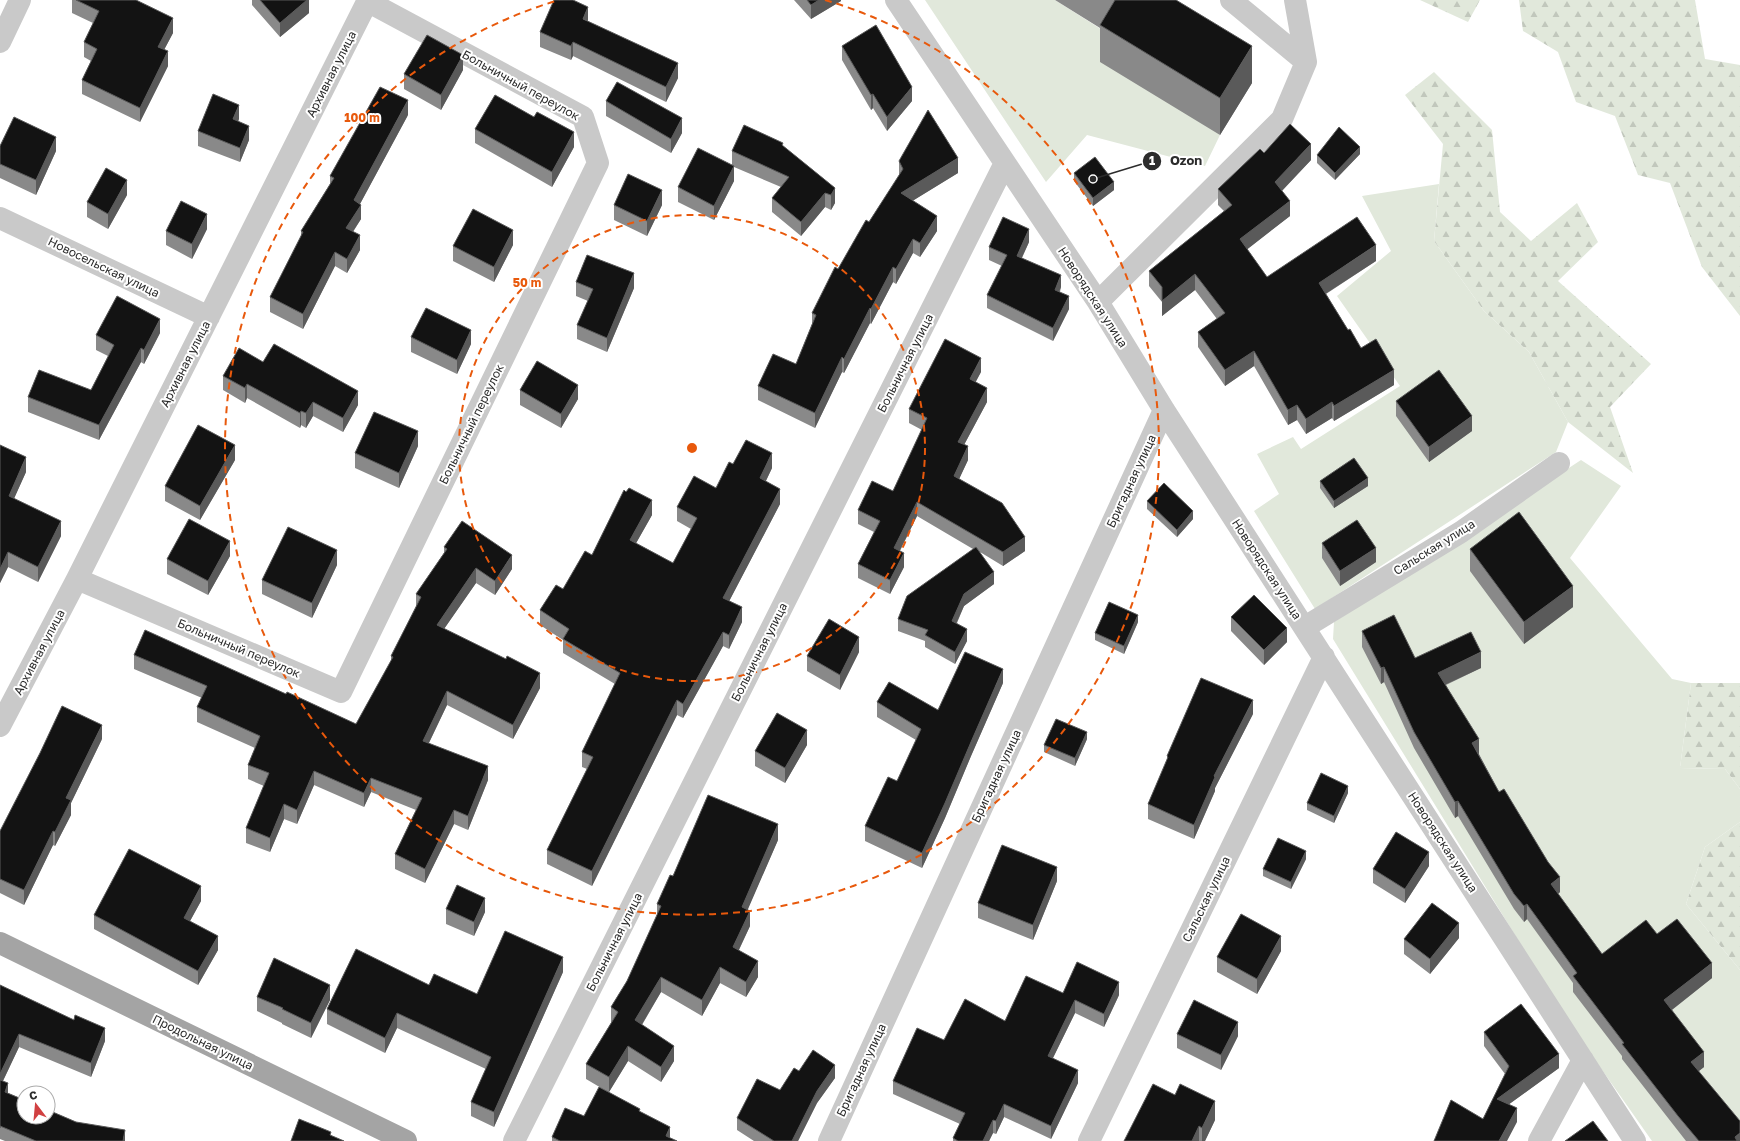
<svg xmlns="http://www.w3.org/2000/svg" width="1740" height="1141" viewBox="0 0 1740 1141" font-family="'Golos Text',sans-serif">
<defs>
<pattern id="forest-firs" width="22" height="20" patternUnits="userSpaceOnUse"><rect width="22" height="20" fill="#e1e8db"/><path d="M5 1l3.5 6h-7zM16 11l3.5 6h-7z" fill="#c1c7bc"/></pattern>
</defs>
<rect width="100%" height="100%" fill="#fff"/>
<path fill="#e1e8db" d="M925,0H1055L1115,38L1220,135L1205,166L1087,135L1046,182Z
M1439,184L1434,241L1484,311L1529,352L1568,422L1556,452L1315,609L1254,511L1279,494L1257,454L1293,437L1301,449L1400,386L1337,296L1391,251L1362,196Z
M1581,460L1621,486L1570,558L1672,679L1691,683L1680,768L1725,769L1740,789V822L1705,847L1686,904L1740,970V1141H1652L1569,1023L1333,639L1334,622Z"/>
<path fill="url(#forest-firs)" d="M1420,0H1480L1468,22Z
M1519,0H1695L1705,59L1740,65V316L1702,267L1670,183L1638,175L1615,116L1576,102L1558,52L1523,31Z
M1434,72L1492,130L1500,212L1531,241L1577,203L1598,242L1558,281L1651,364L1610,407L1633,473L1568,422L1529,352L1484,311L1434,241L1443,144L1405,95Z
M1691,683H1740V789L1725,769L1680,768Z
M1740,822V970L1686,904L1705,847Z"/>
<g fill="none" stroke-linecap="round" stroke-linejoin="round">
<path stroke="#c9c9c9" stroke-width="22" d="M896,0L1098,302L1164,410L1635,1141
M1295,0L1306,62
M0,42L20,0
M0,218L209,317
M1098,302L1282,119L1306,62L1231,0
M77,579L341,692L598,163L583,117L367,1
M1305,627L1461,532L1559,463
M0,726L77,579L368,0
M514,1141L1005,163
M829,1141L1164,410
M1089,1141L1324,657
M1539,1141L1583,1060"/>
<path stroke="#a4a4a4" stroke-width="22" d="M0,943L406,1141"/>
</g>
<path fill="#898989" d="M72,0H136L173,33L164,50L168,66L140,122L82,94V80L91,61L84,57V42L93,23L72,13Z
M252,0H309V13L280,37L252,5Z
M794,0H841V1L811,19Z
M1055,0H1176L1252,83L1220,135L1100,62V28Z
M588,21L678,78L666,102L573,56L571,60L540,47V32Z
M842,46L912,101L887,131L873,108L871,110L842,60Z
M463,70L441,110L404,89V74Z
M606,101L682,133L671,153L606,116Z
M408,115L360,204L361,219L353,232L360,250L347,273L335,266L303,329L270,312V297L301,237V231L330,184V176Z
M534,117L574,147L552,187L475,143V129Z
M239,119L238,121L249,140L240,162L198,146V131Z
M0,146L56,151L36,195L0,178Z
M783,146L835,188V203L831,210L825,207L801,236L772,212V198L781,187L734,167V181L714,220L678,202V187L732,165V151Z
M1264,153L1311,160L1282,191L1290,216L1247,249L1267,277L1376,261L1326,294L1348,330L1361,348L1394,385L1334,421L1332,418L1306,434L1297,420L1288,425L1254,366L1225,386L1198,347V332L1217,319L1195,290L1162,316V302L1149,286V271L1224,211L1218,205V189Z
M1360,154L1335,180L1317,163V155Z
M899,161L958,173L912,201L937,231L920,257L913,253L896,284L893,282L871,324L870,323L844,373L842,372L815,428L758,400V386L796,364L812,324V313L838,269L899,176Z
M1074,173L1114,190L1093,206L1074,181Z
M127,195L108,229L87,217V202Z
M614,205H662L647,236L614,220Z
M207,229L192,259L166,245V231Z
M1029,242L1022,258L1061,287L1060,292L1069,309L1053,341L987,308V295L1002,266L989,260V247Z
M513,245L494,282L453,261V246Z
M576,282L634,288L607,352L577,339V325L588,301L576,296Z
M160,333L144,364L141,362L99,440L28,412V397L91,390L108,356L96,350V335Z
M411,337L471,344L457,374L411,352Z
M263,362L358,405L343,432L313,416L306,428L301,425L300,428L247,398L245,403L223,390V376Z
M981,372L975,382L987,402L964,445L968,460L959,479L1025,551L1003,566L980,552L994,584L964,606L957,623L967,641L955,664L925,647V641L898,631V619L973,549L917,516L900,551L904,567L890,594L858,578V564L874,532L858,524V510L893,491L922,430L909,423V409Z
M520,390L578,399L561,428L520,405Z
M1396,401L1472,431L1429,462L1396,416Z
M0,445L26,472L14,498L61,536L38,582L8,567L0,583Z
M418,446L399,488L355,468V453Z
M235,460L200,520L165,501V486Z
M733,464L772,468L766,481L780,504L729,601L742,622L729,649L723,646L683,718L677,715L592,886L547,864V850L587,769L582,767V752L615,684L563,653V640L540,625V610L563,589L592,555L626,492L652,515L636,543L673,563L691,529L677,521V507L716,488Z
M1320,481L1368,486L1334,508L1320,488Z
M1147,501L1193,519L1177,537L1147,509Z
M1322,543L1376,562L1340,586L1322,558Z
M444,547L512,569L495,595L476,583L444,629L540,688L513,739L447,705L429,743L488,780L468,830L454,824L425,883L395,869V854L416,810L371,792L364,807L314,785L297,824L284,819L270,852L246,843V828L264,786L248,779V765L255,748L197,722V707L202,698L134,669V655L286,694L356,724L391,661V656L416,607V594L444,553Z
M1470,549L1573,607L1524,644L1470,571Z
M230,556L208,595L167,574V559Z
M337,565L312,618L262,594V580Z
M1231,617L1287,642L1264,665L1231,631Z
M1138,622L1124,654L1095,640V633Z
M1362,631L1415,658L1481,668L1446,685L1479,754L1499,792L1560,892L1558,894L1602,954L1657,934L1712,978L1672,1010L1704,1067L1699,1071L1740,1141H1686L1622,1059V1056L1573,992V983L1527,919L1524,922L1514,909L1458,816L1455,818L1414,748L1384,682L1381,684L1362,647Z
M859,652L840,690L807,671V656Z
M1003,683L971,756L945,818L922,868L865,841V826L897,781L916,740L877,717V702L938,710Z
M1253,714L1215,788V791L1194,839L1148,819V804L1167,761V756Z
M102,739L71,803V815L55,846L53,845L24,905L0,893V831Z
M1087,739L1075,766L1044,752V745Z
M807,745L785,783L755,766V751Z
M1348,793L1334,823L1307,810V803Z
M778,840L747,910L750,926L739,950L758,977L746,997L720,983L702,1016L661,992L642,1025L674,1061L661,1082L628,1061L609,1092L640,1112L670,1138L677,1141H552V1137L584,1116L608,1092L586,1079V1064L611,1023V1007L627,981L657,917V904L673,876Z
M1306,859L1291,889L1263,876V869Z
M1429,866L1405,903L1373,883V869Z
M1057,881L1033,940L978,918V903Z
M201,901L190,921L218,950L198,985L94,929V915Z
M446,909L485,912L474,936L446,924Z
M1459,938L1430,974L1404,954V939Z
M1281,951L1257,994L1217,972V957Z
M563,972L494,1127L471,1116V1102L486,1069L397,1028L385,1053L327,1024V1009L429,985L477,994Z
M0,985L105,1041L91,1077L19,1047L3,1081L8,1093L76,1122L125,1141H5L0,1139Z
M1063,993L1119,995L1104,1027L1075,1013L1053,1058L1078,1083L1051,1139L1004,1117L996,1134L993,1133L989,1141H953V1138L960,1124L893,1094V1081L944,1040L1005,1021Z
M257,997L330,1000L311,1038L282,1024V1023L257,1011Z
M1484,1032L1559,1068L1509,1104L1517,1122L1483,1119L1505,1074L1484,1046Z
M1177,1034L1238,1036L1221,1070L1177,1048Z
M799,1071L835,1078L817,1103L798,1141H754L737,1130V1118L780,1090Z
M1215,1120L1205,1141H1124Z"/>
<path fill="#5a5a5a" d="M307,0H309V13L280,37V23Z
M819,0H841V1L811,19V5Z
M588,7V21L583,19Z
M173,18V33L158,61V47Z
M573,42V56L571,60V46Z
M1252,46V83L1220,135V98Z
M168,51V66L140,122V108Z
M463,55V70L441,110V95Z
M678,63V78L666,102V87Z
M912,87V101L887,131V117Z
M873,94V108L871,110V95Z
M408,100V115L354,215V200Z
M239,105V119L233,134V119Z
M682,118V133L671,153V139Z
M249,126V140L240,162V148Z
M574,132V147L552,187V172Z
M56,137V151L36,195V180Z
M1311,144V160L1275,198V182Z
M1360,147V154L1335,180V173Z
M958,158V173L901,208V193Z
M734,166V181L714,220V206Z
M127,180V195L108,229V214Z
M1114,182V190L1093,206V198Z
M835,188V203L831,210V195Z
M662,190V205L647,236V221Z
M825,193V207L801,236V222Z
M1290,201V216L1240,255V239Z
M361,205V219L346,242V228Z
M207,214V229L192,259V244Z
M937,216V231L920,257V243Z
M1029,229V242L1017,268V256Z
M513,230V245L494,282V267Z
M360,235V250L347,273V259Z
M913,239V253L896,284V269Z
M1376,245V261L1319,298V283Z
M335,252V266L303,329V314Z
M893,267V282L871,324V309Z
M634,273V288L607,352V338Z
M1195,274V290L1162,316V301Z
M1061,275V287L1055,302V290Z
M1069,296V309L1053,341V328Z
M870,308V323L844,373V359Z
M160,319V333L144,364V350Z
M471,330V344L457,374V360Z
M141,348V362L99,440V425Z
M1254,351V366L1225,386V370Z
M842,357V372L815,428V413Z
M981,358V372L970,393V379Z
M1394,370V385L1334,421V406Z
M247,384V398L245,403V388Z
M578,385V399L561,428V414Z
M987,388V402L958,456V442Z
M358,391V405L343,432V418Z
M313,402V416L306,428V413Z
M1332,402V418L1306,434V419Z
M1297,405V420L1288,425V410Z
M301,411V425L300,428V413Z
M1472,416V431L1429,462V447Z
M418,431V446L399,488V473Z
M235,445V460L200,520V506Z
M968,446V460L954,490V476Z
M772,453V468L760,493V478Z
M26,457V472L9,510V496Z
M1368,478V486L1334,508V501Z
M780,489V504L723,613V598Z
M652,500V515L630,554V540Z
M917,502V516L894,562V548Z
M1193,511V519L1177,537V530Z
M61,521V536L38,582V567Z
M1025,537V551L1003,566V552Z
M230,541V556L208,595V581Z
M1376,548V562L1340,586V571Z
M337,550V565L312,618V603Z
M8,552V567L0,583V569Z
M904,553V567L890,594V580Z
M512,555V569L495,595V581Z
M476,568V583L437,639V625Z
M994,572V584L964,606L952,633V621L964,594Z
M1573,586V607L1524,644V622Z
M742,607V622L729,649V635Z
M1138,615V622L1124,654V646Z
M1287,628V642L1264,665V650Z
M967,629V641L955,664V652Z
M723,632V646L683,718V704Z
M859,637V652L840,690V675Z
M1481,652V668L1438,688V673Z
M1384,667V682L1381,684V668Z
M1003,669V683L971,756L945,818L922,868V853L971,742Z
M540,673V688L513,739V725Z
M447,691V705L423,755V741Z
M677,700V715L592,886V871Z
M1253,700V714L1215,788V791L1194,839V825L1214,776Z
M102,725V739L71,803V815L55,846V832L66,798Z
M807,730V745L785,783V768Z
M1087,732V739L1075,766V758Z
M1479,739V755L1472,743Z
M488,766V780L468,830V816Z
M314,771V785L297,824V810Z
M371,778V792L364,807V793Z
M1348,786V793L1334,823V816Z
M1458,801V816L1455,818V802Z
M284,804V819L270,852V838Z
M454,810V824L425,883V869Z
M778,824V840L742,923V907Z
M53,831V845L24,905V890Z
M1306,851V859L1291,889V882Z
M1429,852V866L1405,903V889Z
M1057,867V881L1033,940V925Z
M1560,877V892L1551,900V884Z
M201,886V901L184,932V918Z
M485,898V912L474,936V922Z
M1527,904V919L1524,922V906Z
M750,911V926L733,962V947Z
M1459,923V938L1430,974V959Z
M218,936V950L198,985V971Z
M1281,936V951L1257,994V979Z
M563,957V972L494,1127V1112Z
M758,961V977L746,997V982Z
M1712,963V978L1664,1016V1000Z
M720,967V983L702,1016V1000Z
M661,977V992L635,1036V1020Z
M1119,982V995L1104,1027V1014Z
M330,985V1000L311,1038V1023Z
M1075,1000V1013L1048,1068V1056Z
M397,1013V1028L385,1053V1038Z
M1238,1022V1036L1221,1070V1055Z
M105,1028V1041L91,1077V1063Z
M19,1034V1047L0,1087V1074Z
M628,1046V1061L609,1092V1077Z
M674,1046V1061L661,1082V1067Z
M1704,1052V1067L1691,1077V1062Z
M1559,1054V1068L1497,1113V1099Z
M835,1065V1078L817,1103L798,1141H792L817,1091Z
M1078,1070V1083L1051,1139V1126Z
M8,1083V1096L5,1092Z
M1215,1101V1120L1205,1141H1202V1128Z
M1004,1104V1117L996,1134V1121Z
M1517,1108V1122L1507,1141H1499Z
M993,1120V1133L989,1141H983Z
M1199,1126V1141H1192Z
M670,1127V1141L666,1136Z
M125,1130V1141H123Z
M1740,1133V1141H1735V1137Z"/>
<path fill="#131313" stroke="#5a5a5a" d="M76,0H136L173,18L158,47L168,51L140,108L82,80L97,49L84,42L99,11Z
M260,0H307L280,23Z
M554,0H573L588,7L583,19L678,63L666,87L573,42L571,46L540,32Z
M807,0H819L811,5Z
M1114,0H1176L1252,46L1220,98L1100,25L1115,0Z
M876,25L912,87L887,117L873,94L871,95L842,46Z
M427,35L463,55L441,95L404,74Z
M617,82L682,118L671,139L606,101Z
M380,87L408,100L354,200L361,205L346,228L360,235L347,259L335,252L303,314L270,297L303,232L301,231L334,178L330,176Z
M213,94L239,105L233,119L249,126L240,148L198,131Z
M495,95L534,117L537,112L574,132L552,172L475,129Z
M928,110L958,158L901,193L937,216L920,243L913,239L896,269L893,267L871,309L870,308L844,359L842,357L815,413L758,386L773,354L796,364L816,315L812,313L835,267L838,269L866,220L869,222L903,169L899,161Z
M14,117L56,137L36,180L0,164V146Z
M1290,124L1311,144L1275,182L1290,201L1240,239L1267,277L1357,217L1376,245L1319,283L1348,330L1350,329L1361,348L1376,339L1394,370L1334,406L1332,402L1306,419L1297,405L1288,410L1254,351L1225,370L1198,332L1225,313L1195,274L1162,301V287L1149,271L1232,205L1218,189L1260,149L1264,153Z
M744,125L783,143L782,145L835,188L831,195L825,193L801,222L772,198L789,177L732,151Z
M1339,127L1360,147L1335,173L1317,155Z
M698,148L734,166L714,206L678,187Z
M1095,157L1114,182L1093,198L1074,173Z
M106,168L127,180L108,214L87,202Z
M628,174L662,190L647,221L614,205Z
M181,201L207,214L192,244L166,231Z
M473,209L513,230L494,267L453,246Z
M1003,217L1029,229L1017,256L1061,275L1055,290L1069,296L1053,328L987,295L1007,255L989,247Z
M587,255L634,273L607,338L577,325L593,289L576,282Z
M117,296L160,319L144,350L141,348L99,425L28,397L39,370L91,390L114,345L96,335Z
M426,308L471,330L457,360L411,337Z
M945,339L981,358L970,379L987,388L958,442L968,446L954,476L1002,503L1025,537L1003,552L917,502L894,548L904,553L890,580L858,564L880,521L858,510L872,481L893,491L927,418L909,409Z
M274,344L358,391L343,418L313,402L306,413L301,411L300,413L247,384L245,388L223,376L239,348L263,362Z
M537,361L578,385L561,414L520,390Z
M1439,370L1472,416L1429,447L1396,401Z
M374,412L418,431L399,473L355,453Z
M198,425L235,445L200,506L165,486Z
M746,440L772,453L760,478L780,489L723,598L742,607L729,635L723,632L683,704L677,700L592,871L547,850L593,757L582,752L620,673L563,639L569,629L540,610L556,585L563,589L585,551L592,555L624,490L626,492L629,488L652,500L630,540L673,563L697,518L677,507L694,476L716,488L729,462L733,464Z
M0,445L26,457L9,496L61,521L38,567L8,552L0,569Z
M1354,458L1368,478L1334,501L1320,481Z
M1164,483L1193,511L1177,530L1147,501Z
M1519,512L1573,586L1524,622L1470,549Z
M189,519L230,541L208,581L167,559Z
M1357,520L1376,548L1340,571L1322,543Z
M462,521L512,555L495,581L476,568L437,625L506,659L507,656L540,673L513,725L447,691L423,741L488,766L468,816L454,810L425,869L395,854L422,798L371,778L364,793L314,771L297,810L284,804L270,838L246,828L269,773L248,765L260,736L197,707L207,686L134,655L145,630L286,694L287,692L356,724L393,657L391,656L421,597L416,594L447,549L444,547Z
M288,527L337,550L312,603L262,580Z
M976,547L994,572L964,594L952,621L967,629L955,652L925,635L928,630L898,619L907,596Z
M1254,595L1287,628L1264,650L1231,617Z
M1109,602L1138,615L1124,646L1095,633Z
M1394,615L1415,658L1471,632L1481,652L1438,673L1479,739L1472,743L1499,792L1504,789L1548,862L1560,877L1551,884L1602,954L1646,920L1657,934L1677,919L1712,963L1664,1000L1704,1052L1691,1062L1740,1121V1133L1735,1137L1737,1141H1699L1678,1116L1622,1044L1624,1043L1573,976L1577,973L1527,904L1524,906L1514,894L1458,801L1455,802L1414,732L1384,667L1381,668L1362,631Z
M829,619L859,637L840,675L807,656Z
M965,652L1003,669L971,742L945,803L922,853L865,826L888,777L897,781L921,729L877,702L889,682L938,710Z
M1201,678L1253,700L1214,776L1215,777L1194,825L1148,804L1168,757L1167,756Z
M62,706L102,725L66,798L71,800L55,832L53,831L24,890L0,879V831L40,753Z
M777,713L807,730L785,768L755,751Z
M1056,719L1087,732L1075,758L1044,745Z
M1321,773L1348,786L1334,816L1307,803Z
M708,795L778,824L742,907L750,911L733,947L758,961L746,982L720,967L702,1000L661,977L635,1020L674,1046L661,1067L628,1046L609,1077L586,1064L618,1012L611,1007L627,981L661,906L657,904L670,875L673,876Z
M1396,832L1429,852L1405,889L1373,869Z
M1278,838L1306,851L1291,882L1263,869Z
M1002,845L1057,867L1033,925L978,903Z
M129,849L201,886L184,918L218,936L198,971L94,915Z
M457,885L485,898L474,922L446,909Z
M1432,903L1459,923L1430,959L1404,939Z
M1241,914L1281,936L1257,979L1217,957Z
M505,931L563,957L494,1112L471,1102L491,1057L397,1013L385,1038L327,1009L356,949L429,985L434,974L477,994Z
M274,958L330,985L311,1023L282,1009L283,1008L257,997Z
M1077,962L1119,982L1104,1014L1075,1000L1048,1056L1078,1070L1051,1126L1004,1104L996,1121L993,1120L983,1141H958L953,1138L965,1113L893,1081L917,1028L944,1040L965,999L1005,1021L1026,976L1063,993Z
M0,985L74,1020L75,1015L105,1028L91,1063L19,1034L0,1074Z
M1194,1000L1238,1022L1221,1055L1177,1034Z
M1521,1004L1559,1054L1497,1099L1517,1108L1499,1141H1434L1451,1100L1483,1119L1509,1066L1484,1032Z
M813,1050L835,1065L817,1091L792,1141H774L737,1118L757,1079L780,1090L794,1068L799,1071Z
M0,1080L8,1083L5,1092L24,1100V1117H48V1110L76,1122L125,1130L123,1141H36L0,1126V1128Z
M1153,1084L1175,1095L1180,1084L1215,1101L1202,1128L1199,1126L1192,1141H1124Z
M599,1087L640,1109L639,1111L670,1127L666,1136L677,1141H560L552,1137L565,1108L584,1116Z
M299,1119L331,1132L330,1135L344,1141H291Z
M1593,1121L1608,1141H1565Z"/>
<g fill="none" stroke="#e8590c" stroke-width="2" stroke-dasharray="7 5">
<circle cx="692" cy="448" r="233"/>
<path d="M825 0A467 467 0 1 1 559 0"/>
</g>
<g text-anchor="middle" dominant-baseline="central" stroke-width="4" stroke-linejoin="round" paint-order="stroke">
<g font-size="12" fill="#2c2c2c" stroke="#fff">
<text transform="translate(331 74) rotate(-63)">Архивная улица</text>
<text transform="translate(521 85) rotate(29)">Больничный переулок</text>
<text transform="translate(104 267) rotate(26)">Новосельская улица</text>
<text transform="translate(1093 297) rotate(57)">Новорядская улица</text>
<text transform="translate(905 363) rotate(-63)">Больничная улица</text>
<text transform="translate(185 364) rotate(-63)">Архивная улица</text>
<text transform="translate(471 424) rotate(-64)">Больничный переулок</text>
<text transform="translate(1131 481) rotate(-65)">Бригадная улица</text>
<text transform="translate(1434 547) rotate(-32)">Сальская улица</text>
<text transform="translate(1267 569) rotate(57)">Новорядская улица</text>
<text transform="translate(239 648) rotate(23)">Больничный переулок</text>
<text transform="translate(39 652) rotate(-62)">Архивная улица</text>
<text transform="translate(759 652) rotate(-63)">Больничная улица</text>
<text transform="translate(996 776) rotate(-65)">Бригадная улица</text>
<text transform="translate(1443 842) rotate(57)">Новорядская улица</text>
<text transform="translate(1206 899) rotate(-64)">Сальская улица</text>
<text transform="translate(614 942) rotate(-63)">Больничная улица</text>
<text transform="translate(203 1042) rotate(26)">Продольная улица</text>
<text transform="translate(861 1070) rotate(-65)">Бригадная улица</text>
</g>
</g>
<circle cx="692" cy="448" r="6" fill="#e8590c" stroke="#fff" stroke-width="2"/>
<g font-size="12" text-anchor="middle" font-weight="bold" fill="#e8590c" stroke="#fff" stroke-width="4" stroke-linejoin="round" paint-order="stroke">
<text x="362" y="122">100 m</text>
<text x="527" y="287">50 m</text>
</g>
<path fill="none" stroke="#2c2c2c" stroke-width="1.5" d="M1093 179L1152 161"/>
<g fill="#2c2c2c" stroke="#fff" stroke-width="1.5">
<circle cx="1093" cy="179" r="4"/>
<circle cx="1152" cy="161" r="10"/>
</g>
<g font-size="12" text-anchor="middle" font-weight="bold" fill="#fff">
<text x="1152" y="165">1</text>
</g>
<g font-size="13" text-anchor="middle" font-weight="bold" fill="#2c2c2c" stroke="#fff" stroke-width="4" stroke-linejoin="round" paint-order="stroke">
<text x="1186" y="165">Ozon</text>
</g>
<g transform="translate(36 1105) rotate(344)"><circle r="19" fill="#ffffff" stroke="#ababab"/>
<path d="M0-3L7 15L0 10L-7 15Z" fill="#d14041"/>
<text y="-6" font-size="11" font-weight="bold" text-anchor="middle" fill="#2c2c2c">С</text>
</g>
</svg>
